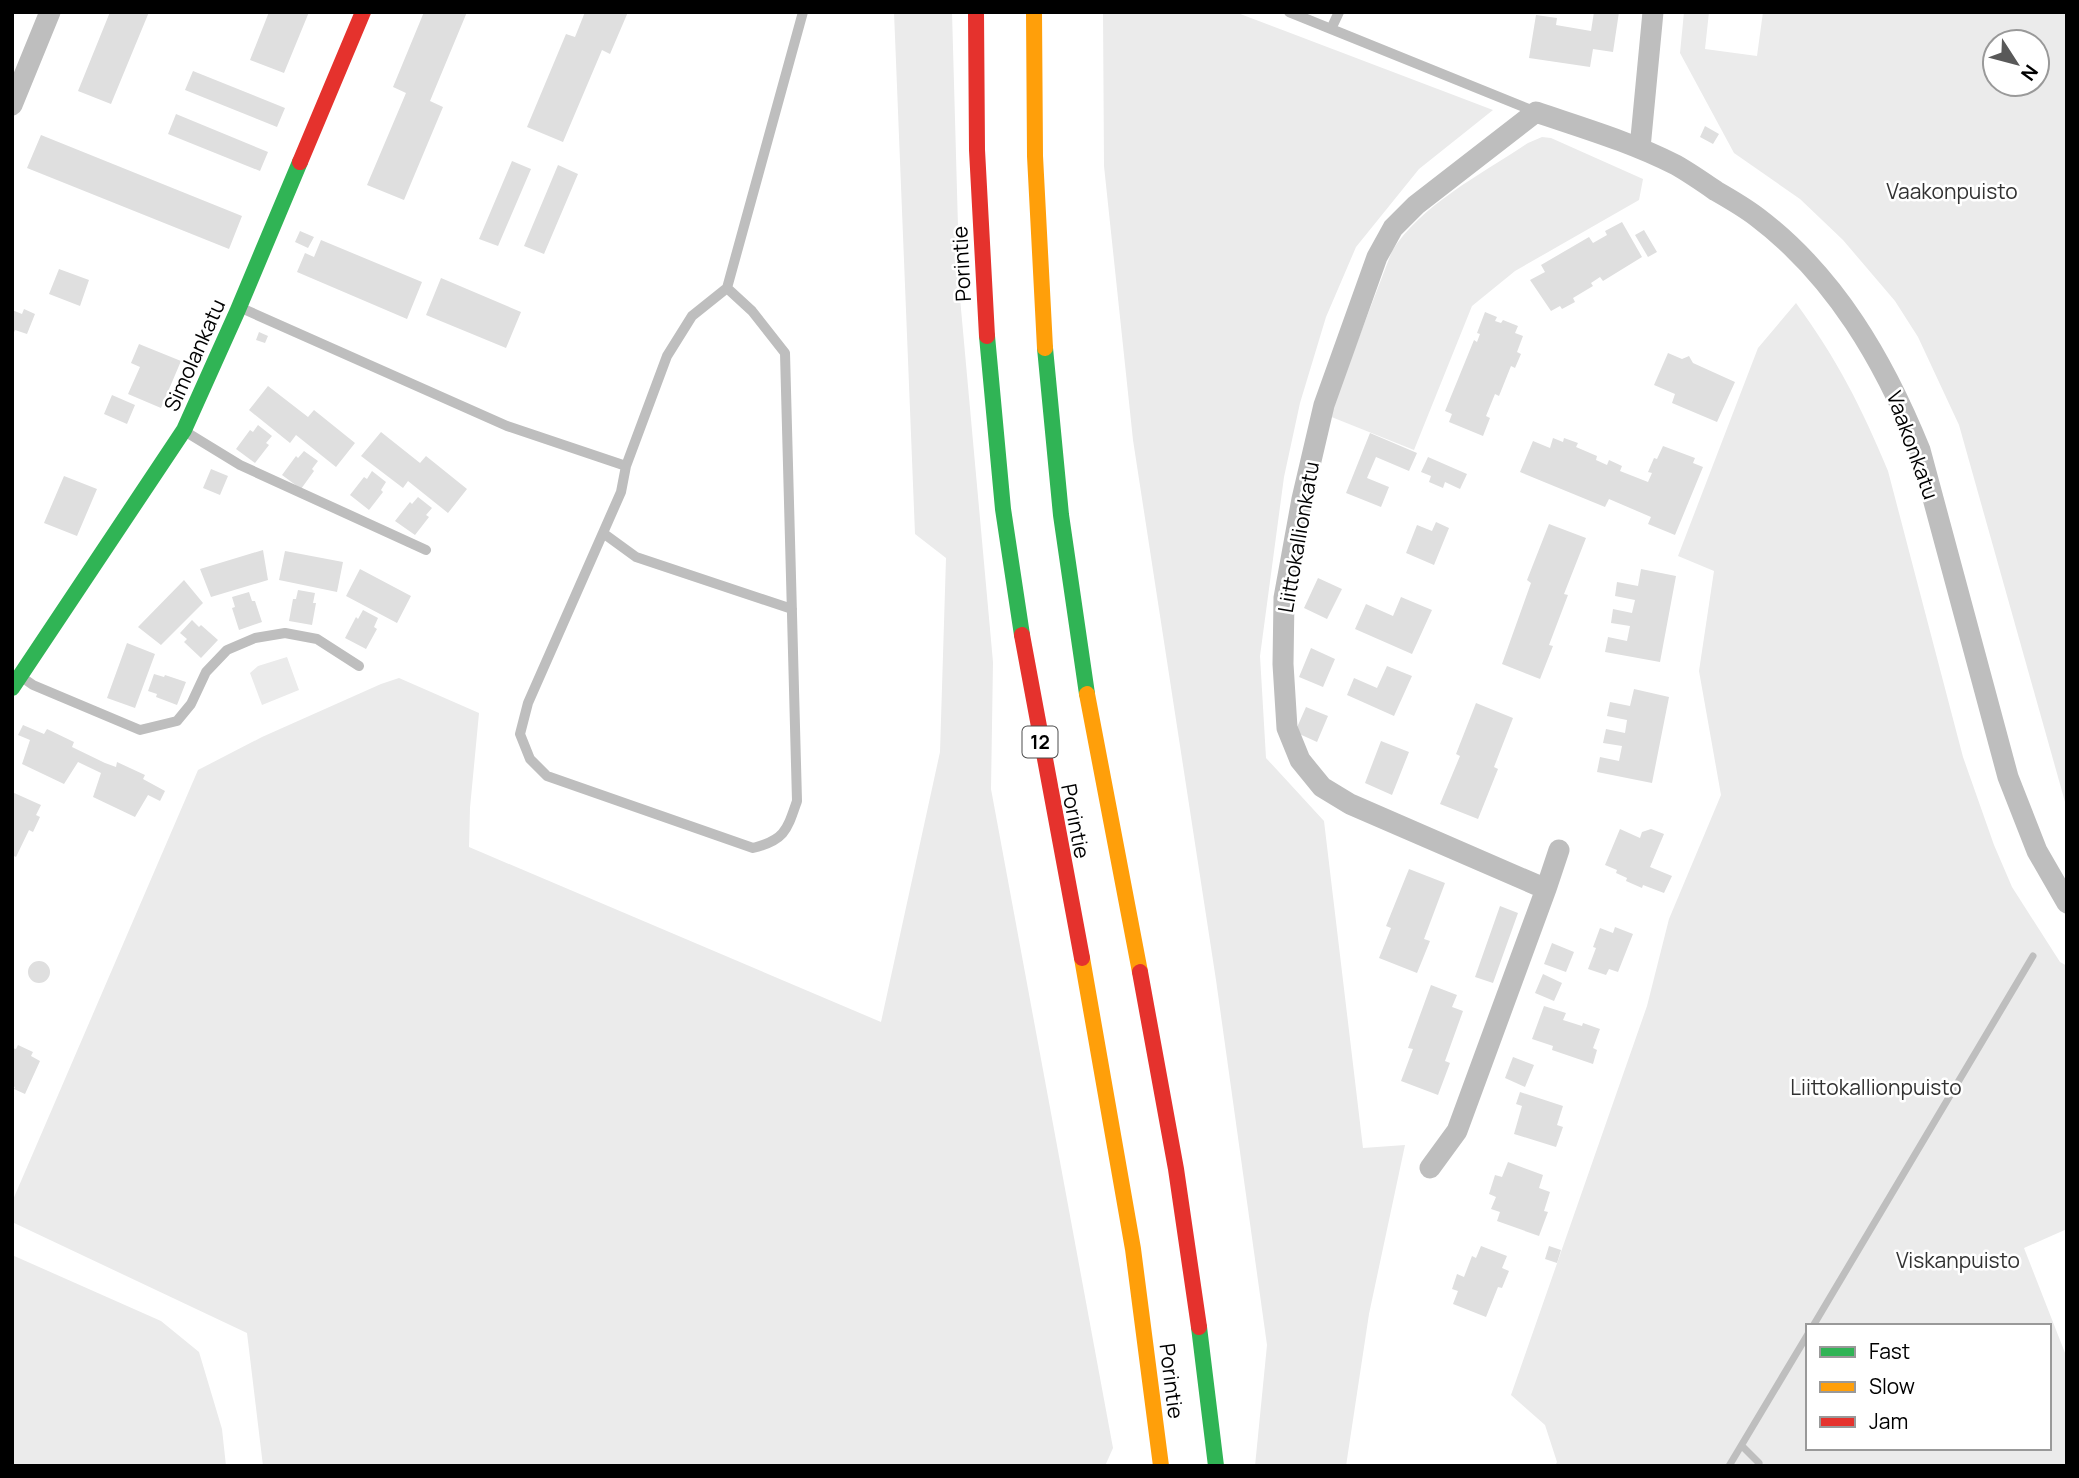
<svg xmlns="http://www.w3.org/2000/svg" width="2079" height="1478" viewBox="0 0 2079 1478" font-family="Manrope,sans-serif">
<rect width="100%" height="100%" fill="#fff"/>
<path fill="#ebebeb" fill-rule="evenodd" d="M894,12H952L960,298L993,662L991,789L1113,1448L1105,1466H263L247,1333L12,1222V1202L198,770L262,737L381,684L399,678L479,713L470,808L469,847L881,1022L940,752L946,558L915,534Z
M1103,12H1235L1493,110L1419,169L1356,247L1326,317L1300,403L1284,477L1260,656L1266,758L1324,821L1363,1148L1405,1145L1369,1314L1346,1466H1255L1267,1345L1216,980L1133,440L1104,166Z
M1684,12H1709L1705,49L1757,56L1763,12H2067V809L1959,425L1918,337L1895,301L1843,240L1800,199L1734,153L1680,53ZM1995,42H2037V84H1995Z
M1542,137L1551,138L1643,179L1639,200L1515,271L1472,306L1414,450L1329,416L1392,251C1422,204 1482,174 1528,143Z
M1796,303C1837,359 1862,408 1888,471L1963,757L1994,845L2012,887L2060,962L2067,966V1229L2024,1248L2067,1358V1466H1555L1557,1462L1545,1425L1511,1395L1647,1006L1669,919L1721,795L1699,671L1714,571L1678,556L1758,348ZM1808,1326H2049V1448H1808Z
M287,657L299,690L262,705L250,673L258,666Z
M12,1255L161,1321L199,1352L222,1429L226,1466H12Z"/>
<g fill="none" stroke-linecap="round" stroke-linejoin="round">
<path stroke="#bebebe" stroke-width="7" d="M1813,1326L2033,956
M1742,1446L1759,1463
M1729,1466L1808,1334"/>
</g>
<path fill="#dfdfdf" d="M110,12H149L111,104L78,91Z
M269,12H309L284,73L250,60Z
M424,12H467L430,101L443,107L404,200L367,185L406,93L393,87Z
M585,12H628L610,54L602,50L563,142L527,127L566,34L575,37Z
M1594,12H1619L1613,52L1593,49L1590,67L1529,58L1536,15L1557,18L1556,25L1591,31Z
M193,71L285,108L277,127L185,90Z
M176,114L268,152L260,171L168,134Z
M1705,126L1719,134L1713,144L1700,137Z
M41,135L242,216L229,249L27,168Z
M512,161L531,169L498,246L479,239Z
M558,165L578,174L544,254L524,246Z
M1622,222L1642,257L1603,281L1600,277L1591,283L1593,286L1573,298L1575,302L1562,309L1560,306L1551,311L1530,280L1545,272L1541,265L1589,237L1593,243L1607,235L1605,231Z
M1644,230L1657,252L1648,257L1635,235Z
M300,231L314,237L308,248L295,242Z
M321,240L422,282L407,319L297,272L305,253L314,257Z
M59,269L89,280L80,306L49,294Z
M441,278L521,312L506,348L426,315Z
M24,309L35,314L27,334L15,330L12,337V310L22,314Z
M1485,312L1497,317L1495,321L1501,323L1503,320L1518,326L1515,333L1523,336L1517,352L1521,354L1515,368L1511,366L1499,396L1495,394L1486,416L1490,418L1483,436L1449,422L1452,414L1445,411L1474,340L1477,342L1480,334L1477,333Z
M259,332L268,336L265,343L256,340Z
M139,344L181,361L161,408L128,394L140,367L131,363Z
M1668,353L1682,359L1689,356L1693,363L1735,382L1717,422L1672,403L1675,394L1654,385Z
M268,386L308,417L314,410L355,443L336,467L296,435L290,443L249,410Z
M112,395L135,405L127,424L104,414Z
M258,425L272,436L266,443L269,445L255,463L236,449L250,430L253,432Z
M381,432L420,463L426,456L467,489L448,513L408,481L403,488L361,456Z
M1370,433L1417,453L1409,471L1376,457L1367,478L1389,487L1381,507L1346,493Z
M1553,438L1563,442L1564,438L1578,443L1576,447L1597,456L1596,460L1607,465L1609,460L1622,466L1620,471L1648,482L1652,473L1648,472L1654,458L1657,459L1663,446L1695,458L1693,463L1703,467L1675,535L1648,524L1651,517L1609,499L1605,507L1520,472L1533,441L1550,448Z
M304,451L318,461L312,469L314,471L301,489L282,475L296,456L298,458Z
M1428,457L1467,474L1460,489L1445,482L1443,488L1429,482L1431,476L1421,472Z
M211,469L228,476L220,495L203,488Z
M372,471L386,482L381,490L383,492L369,510L350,495L364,477L367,479Z
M64,476L97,489L77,536L44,523Z
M418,497L432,508L426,515L429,517L415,535L395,521L410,502L412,504Z
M1436,522L1449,528L1434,565L1406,553L1417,525L1432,531Z
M1549,524L1586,538L1564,594L1568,595L1549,645L1553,646L1540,679L1502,664L1531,583L1527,580Z
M263,550L268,580L211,597L200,569Z
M285,551L343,562L337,592L279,580Z
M360,569L411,596L397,623L346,596Z
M1641,569L1676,576L1660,662L1605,652L1608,637L1627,641L1630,626L1611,623L1613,609L1632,613L1635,600L1615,596L1617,582L1638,586Z
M1318,578L1342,589L1327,619L1304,608Z
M184,580L203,603L161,645L138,627Z
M298,590L315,593L313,603H316L312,625L289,621L293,599H296Z
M249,592L252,601H255L262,622L239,630L232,608L235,607L232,597Z
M1401,597L1432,610L1412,654L1355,629L1366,604L1393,616Z
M363,610L378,618L374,627L377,629L366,649L345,638L356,617L358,619Z
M192,620L199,627L201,625L218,640L201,658L184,642L187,639L180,633Z
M127,643L155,654L135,708L107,698Z
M1311,648L1335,659L1323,687L1299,677Z
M1387,666L1412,676L1394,716L1347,695L1354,678L1377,688Z
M154,674L164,677L165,675L186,682L177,705L156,697L157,694L148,691Z
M1634,689L1669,697L1652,783L1597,772L1600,757L1619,761L1622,746L1603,743L1606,729L1625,733L1627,720L1607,716L1610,702L1630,706Z
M1476,703L1513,718L1494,767L1498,769L1478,819L1440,804L1460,756L1456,754Z
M1306,707L1328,716L1317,742L1295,732Z
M23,725L44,734L47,729L74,742L72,747L105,763L116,767L117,762L145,775L143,779L165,791L160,801L148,795L135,817L93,797L101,773L78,762L64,784L22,764L30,740L18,735Z
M1381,741L1409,752L1392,795L1365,783Z
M12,792L41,805L36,815L40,817L33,832L29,830L16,857L12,855Z
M1620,829L1640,838L1642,832L1651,829L1664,834L1650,867L1672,876L1664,893L1643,885L1642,888L1626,881L1627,878L1616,873L1617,870L1605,865Z
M1409,869L1445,883L1424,939L1430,941L1417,973L1379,958L1391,928L1386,926Z
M1500,906L1518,913L1493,983L1475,977Z
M1615,927L1633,934L1618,972L1609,969L1606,975L1588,969L1596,948L1593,947L1600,928L1613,933Z
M1552,943L1574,952L1566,972L1544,964Z
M28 972a11 11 0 1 1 22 0a11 11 0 1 1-22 0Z
M1543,974L1562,983L1554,1001L1535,993Z
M1431,985L1457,995L1452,1007L1463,1011L1445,1061L1450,1063L1438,1095L1401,1081L1413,1049L1408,1048Z
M1544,1006L1566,1013L1563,1020L1582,1026L1583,1023L1600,1029L1593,1048L1597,1050L1593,1064L1552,1050L1553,1046L1532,1039Z
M18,1045L33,1052L31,1056L40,1061L25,1094L14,1089L15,1087L12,1086V1048L16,1049Z
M1513,1057L1534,1065L1525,1087L1505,1078Z
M1520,1092L1563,1106L1557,1125L1563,1127L1556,1147L1514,1134L1522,1106L1516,1104Z
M1508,1162L1543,1175L1539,1188L1550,1192L1544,1211L1548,1212L1539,1236L1497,1221L1500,1212L1491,1209L1496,1197L1489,1194L1495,1175L1502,1177Z
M1481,1246L1507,1256L1502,1268L1509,1271L1502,1288L1498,1287L1486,1317L1453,1304L1458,1291L1452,1289L1457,1274L1464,1277L1472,1256L1476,1258Z
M1549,1246L1561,1250L1557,1263L1545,1259Z"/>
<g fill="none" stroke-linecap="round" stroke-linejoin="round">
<path stroke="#bebebe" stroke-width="10" d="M1289,12L1536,112
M1331,29L1339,12
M239,307L507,426L626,466L667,356L692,316L727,288L803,12
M186,432L240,465L426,550
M626,466L621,492L528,703L520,734L530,759L547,776L753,848C785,840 787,830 797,801L785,353L752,311L727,288
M603,533L636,557L792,609
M23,678L33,685L140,730L177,721L191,704L206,672L227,650L255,638L285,633L317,639L359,666"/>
<path stroke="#bebebe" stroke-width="21" d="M12,105L50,12
M1640,148L1653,12
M1546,889L1559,850
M1430,1168L1457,1131L1546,889L1350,804L1322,787L1300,760L1287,728L1283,664L1284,598L1302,499L1324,405L1377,257L1393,228L1416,205L1536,112C1583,128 1631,142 1676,165C1690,173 1703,182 1716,191C1730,199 1744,207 1757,217C1835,276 1884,361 1920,450L2008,777L2037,851L2067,903"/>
<path stroke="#30b455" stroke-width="16" d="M987,336L1003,509L1022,635
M1045,348L1061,515L1087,694
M12,688L184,430L237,312L300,162
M1199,1327L1216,1466"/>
<path stroke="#ff9f0a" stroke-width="16" d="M1034,12L1035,156L1045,348
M1087,694L1140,972
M1082,958L1133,1249L1161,1466"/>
<path stroke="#e5322d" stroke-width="16" d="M976,12L977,150L987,336
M300,162L363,12
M1022,635L1082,958
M1140,972L1176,1169L1199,1327"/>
</g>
<g text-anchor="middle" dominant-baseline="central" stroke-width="5" stroke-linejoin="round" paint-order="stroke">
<rect fill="#fff" stroke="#4c4c4c" stroke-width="2" x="1022.5" y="726.5" width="35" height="31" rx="5"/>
<g font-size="19" font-weight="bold" fill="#000">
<text x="1040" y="742">12</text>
</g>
<g font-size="21" fill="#323232" stroke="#fff">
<text x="1952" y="191">Vaakonpuisto</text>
<text x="1876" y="1087">Liittokallionpuisto</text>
<text x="1958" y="1260">Viskanpuisto</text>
</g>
<g font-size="21" fill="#000" stroke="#fff">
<text transform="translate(961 264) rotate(-93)">Porintie</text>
<text transform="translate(194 355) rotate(-66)">Simolankatu</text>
<text transform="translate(1913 445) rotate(70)">Vaakonkatu</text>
<text transform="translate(1298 537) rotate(-80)">Liittokallionkatu</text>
<text transform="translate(1076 821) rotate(79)">Porintie</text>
<text transform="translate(1172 1381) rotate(83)">Porintie</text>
</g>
</g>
<rect width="2079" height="1478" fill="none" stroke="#000000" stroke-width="28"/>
<rect x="1806" y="1324" width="245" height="126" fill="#ffffff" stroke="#999999" stroke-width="2"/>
<rect x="1820" y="1347" width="35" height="10" fill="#30b455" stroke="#999999" stroke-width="2"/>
<text x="1869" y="1359" font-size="21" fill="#000000">Fast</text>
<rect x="1820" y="1382" width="35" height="10" fill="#ff9f0a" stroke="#999999" stroke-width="2"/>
<text x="1869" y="1394" font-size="21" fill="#000000">Slow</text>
<rect x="1820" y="1417" width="35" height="10" fill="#e5322d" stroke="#999999" stroke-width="2"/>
<text x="1869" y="1429" font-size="21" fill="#000000">Jam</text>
<g transform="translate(2016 63) rotate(126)"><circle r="33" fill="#ffffff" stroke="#999999" stroke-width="2"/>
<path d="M0-5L12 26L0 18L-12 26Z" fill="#595959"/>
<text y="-10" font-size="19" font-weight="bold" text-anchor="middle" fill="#000000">N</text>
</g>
</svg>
